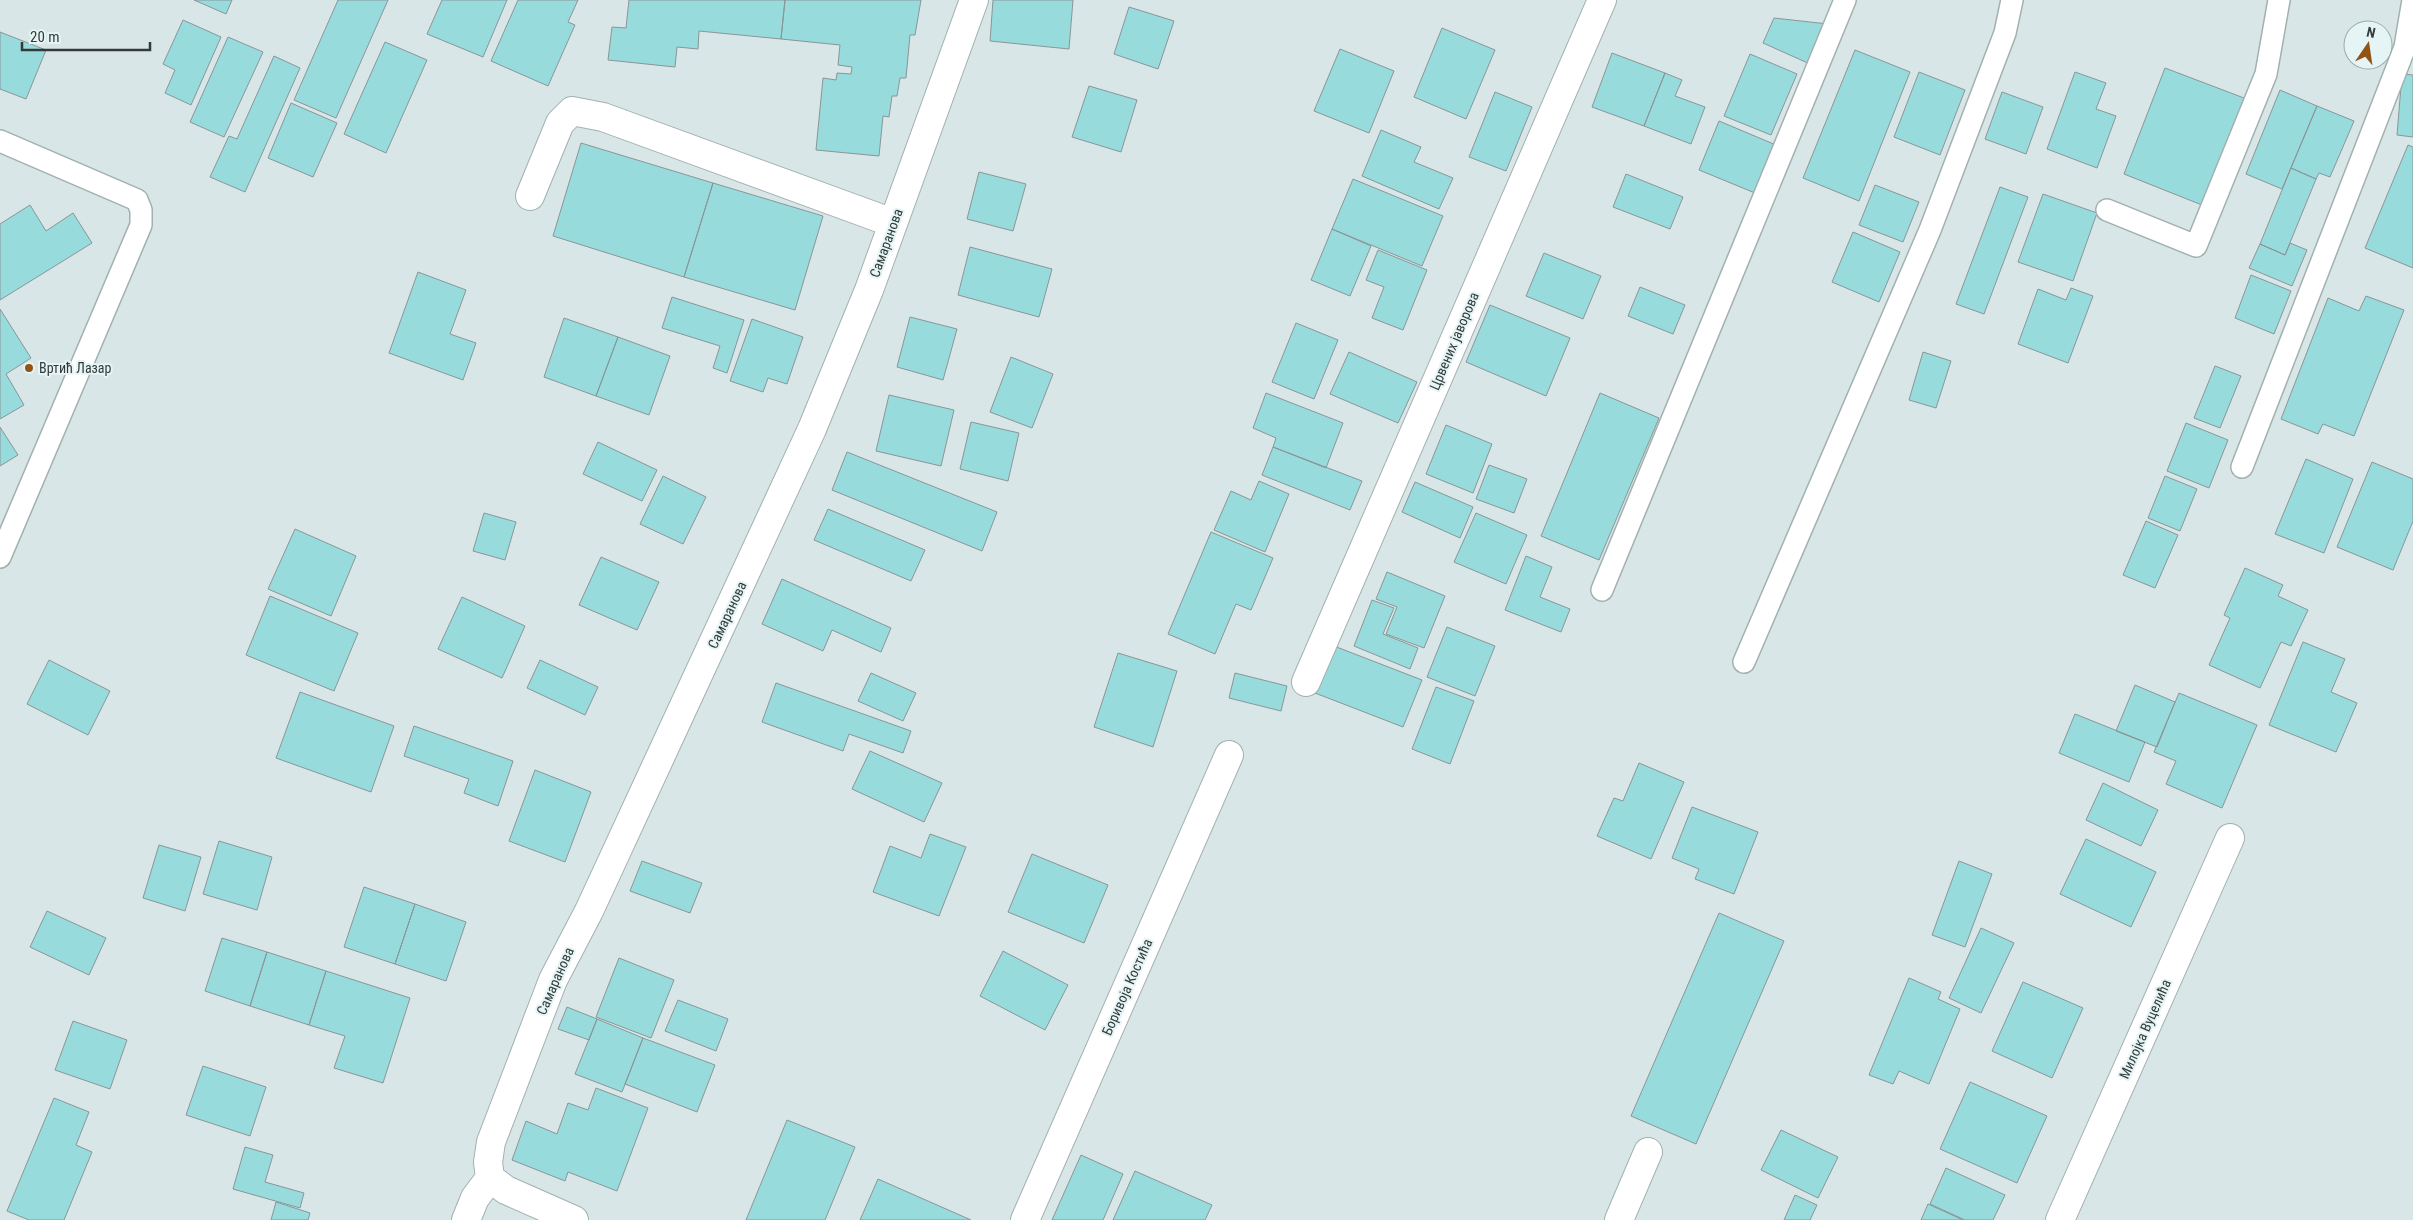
<svg xmlns="http://www.w3.org/2000/svg" width="2413" height="1220" viewBox="0 0 2413 1220" font-family="'Roboto Condensed',sans-serif">
<rect width="100%" height="100%" fill="#d8e6e7"/>
<path fill="#98dbdd" stroke="#899697" d="M194,0H232L226,14Z
M338,0H388L336,118L294,100Z
M442,0H507L483,57L427,34Z
M518,0H578L568,22L575,25L548,86L491,61Z
M629,0H785L781,39L699,31L698,49L677,47L675,67L608,60L612,27L626,28Z
M785,0H921L915,35H910L906,78H900L897,96H892L889,117L883,116L879,156L816,150L823,78L836,80L837,73L851,74L852,67L838,65L840,45L781,39Z
M993,0H1073L1069,49L990,41Z
M1129,7L1174,21L1158,69L1114,54Z
M1774,18L1828,24L1810,64L1763,43Z
M183,20L221,37L191,105L165,93L175,70L163,64Z
M1442,28L1495,50L1466,119L1414,97Z
M0,32L46,50L26,99L0,89Z
M228,37L263,52L224,137L190,122Z
M385,42L427,60L386,153L344,134Z
M1340,49L1394,71L1369,133L1314,111Z
M1855,50L1910,72L1859,201L1803,178Z
M1612,53L1665,73L1644,126L1592,107Z
M1750,54L1797,74L1771,135L1724,116Z
M274,56L300,68L245,192L210,177L229,136L237,139Z
M2165,68L2244,98L2202,205L2124,174Z
M1919,72L1965,90L1940,155L1894,137Z
M2075,72L2106,83L2096,109L2116,116L2097,168L2047,149Z
M1665,73L1682,80L1675,96L1705,107L1691,144L1644,126Z
M2402,74L2413,75V137L2397,135Z
M1089,86L1137,100L1121,152L1072,137Z
M2280,90L2317,106L2282,189L2246,174Z
M1495,92L1532,107L1506,171L1469,157Z
M2002,92L2043,107L2026,154L1985,139Z
M291,103L337,123L313,177L268,158Z
M2317,106L2354,121L2330,177L2319,173L2316,179L2291,168Z
M1719,121L1776,145L1755,193L1699,170Z
M1381,130L1421,147L1414,162L1453,178L1439,209L1362,176Z
M581,143L713,183L684,277L553,236Z
M2408,145L2413,147V268L2365,248Z
M2291,168L2316,179L2285,255L2260,244Z
M979,172L1026,184L1013,231L967,219Z
M1626,174L1683,197L1670,229L1613,207Z
M1353,179L1443,216L1422,266L1332,229Z
M713,183L823,216L795,310L684,277Z
M1875,185L1919,202L1903,242L1859,225Z
M2000,187L2028,197L1984,314L1956,304Z
M2043,194L2097,213L2073,281L2018,262Z
M30,205L46,231L73,213L92,243L0,300V224Z
M1332,229L1371,246L1350,296L1311,280Z
M1853,232L1900,252L1879,302L1832,282Z
M2290,243L2307,250L2292,286L2249,268L2260,244L2285,255Z
M970,247L1052,269L1039,317L958,295Z
M1378,250L1427,270L1403,330L1372,318L1384,287L1366,280Z
M1544,253L1601,276L1583,319L1526,296Z
M418,272L466,290L450,334L476,343L463,380L389,353Z
M2251,275L2291,291L2274,334L2235,318Z
M1640,287L1685,305L1673,334L1628,316Z
M2071,288L2093,296L2068,363L2018,344L2038,289L2066,300Z
M2366,296L2404,310L2354,436L2323,424L2318,434L2281,419L2328,298L2359,311Z
M672,297L744,320L727,373L713,368L720,346L662,328Z
M1490,305L1570,338L1546,396L1466,362Z
M0,309L31,358L6,374L24,405L0,419Z
M910,317L957,329L943,380L897,367Z
M564,318L618,337L596,396L544,377Z
M752,319L803,337L787,384L768,378L763,392L730,381Z
M1296,323L1338,340L1314,399L1272,382Z
M618,337L670,356L649,415L596,396Z
M1349,352L1417,382L1398,423L1330,394Z
M1923,352L1951,361L1936,408L1909,400Z
M1011,357L1053,374L1032,428L990,412Z
M2215,366L2241,376L2220,428L2194,418Z
M1266,393L1343,423L1326,468L1273,447L1276,438L1253,428Z
M1600,393L1659,418L1599,560L1541,536Z
M889,395L954,410L941,466L876,451Z
M971,422L1019,433L1008,481L960,469Z
M2186,423L2228,440L2209,488L2167,471Z
M1446,425L1492,444L1473,493L1426,474Z
M0,427L18,455L0,466Z
M598,442L657,470L642,501L583,474Z
M1273,447L1362,481L1350,510L1262,475Z
M847,452L997,512L982,551L832,490Z
M2306,459L2353,479L2324,553L2275,534Z
M2372,462L2413,479V521L2393,570L2337,547Z
M1489,465L1527,479L1514,513L1476,499Z
M663,476L706,497L683,544L640,524Z
M2165,476L2197,489L2180,531L2148,518Z
M1259,481L1289,494L1265,552L1214,530L1231,491L1251,500Z
M1415,482L1473,507L1460,538L1402,512Z
M828,509L925,550L911,581L814,540Z
M484,513L516,522L505,560L473,551Z
M1476,513L1527,535L1506,584L1454,562Z
M2146,521L2178,535L2155,588L2123,575Z
M295,529L356,556L331,616L268,589Z
M1211,532L1273,558L1251,610L1236,604L1215,654L1168,634Z
M1526,556L1552,567L1540,597L1570,609L1561,632L1505,610Z
M601,557L659,582L637,630L579,605Z
M2245,568L2283,585L2278,596L2308,610L2291,646L2281,642L2260,688L2209,665L2230,618L2224,615Z
M1387,572L1445,596L1424,648L1386,634L1397,607L1376,599Z
M782,579L891,628L881,652L832,630L823,651L762,624Z
M270,596L358,633L334,691L246,655Z
M462,597L525,626L502,678L438,649Z
M1372,600L1394,608L1383,634L1418,648L1410,669L1354,646Z
M1447,627L1495,646L1475,696L1427,677Z
M2303,642L2345,659L2331,692L2357,703L2336,752L2269,725Z
M1334,646L1422,680L1403,727L1315,693Z
M1118,653L1177,671L1153,747L1094,727Z
M49,660L110,691L88,735L27,704Z
M540,660L598,687L585,715L527,688Z
M871,673L916,693L903,721L858,701Z
M1235,673L1287,686L1281,711L1229,698Z
M776,683L911,731L903,753L849,734L843,751L762,722Z
M2135,685L2175,702L2157,747L2116,731Z
M1436,687L1474,701L1450,764L1412,749Z
M300,692L394,726L371,792L276,758Z
M2179,693L2257,725L2222,808L2166,784L2176,761L2154,752Z
M2075,714L2145,742L2129,782L2059,753Z
M414,726L513,761L498,806L464,793L469,779L404,756Z
M870,751L942,783L924,822L852,789Z
M1639,763L1684,782L1651,859L1597,836L1614,798L1623,801Z
M535,770L591,792L565,862L509,841Z
M2103,783L2158,810L2141,846L2086,820Z
M1692,807L1758,832L1734,894L1695,879L1699,869L1672,858Z
M930,834L966,847L939,916L873,892L890,846L921,858Z
M2086,839L2156,872L2131,927L2060,894Z
M219,841L272,857L257,910L203,894Z
M159,845L201,857L185,911L143,898Z
M1032,854L1108,885L1084,943L1008,912Z
M642,861L702,883L690,913L630,891Z
M1959,861L1992,874L1965,947L1932,935Z
M364,887L415,904L395,964L344,947Z
M415,904L466,922L446,981L395,964Z
M47,911L106,938L89,975L30,947Z
M1719,913L1784,941L1696,1144L1631,1116Z
M1981,928L2014,943L1981,1013L1949,998Z
M222,938L267,952L250,1006L205,991Z
M1003,951L1068,985L1045,1030L980,996Z
M267,952L326,971L309,1025L250,1006Z
M619,958L674,980L651,1038L596,1017Z
M326,971L410,998L383,1083L334,1068L345,1036L309,1025Z
M1909,978L1941,992L1938,999L1960,1009L1929,1084L1899,1071L1893,1084L1869,1075Z
M2023,982L2083,1008L2052,1078L1992,1051Z
M678,1000L728,1019L716,1051L665,1031Z
M567,1007L597,1019L589,1040L558,1029Z
M597,1019L643,1038L622,1092L575,1074Z
M73,1021L127,1040L110,1089L55,1070Z
M643,1038L715,1065L697,1112L625,1084Z
M203,1066L266,1087L250,1136L186,1115Z
M1970,1082L2047,1116L2017,1183L1940,1149Z
M596,1088L648,1108L617,1191L568,1172L565,1181L512,1160L526,1121L557,1134L568,1103L588,1110Z
M54,1098L89,1112L76,1145L92,1152L64,1220H29L7,1211Z
M787,1120L855,1147L825,1220H746Z
M1781,1130L1838,1157L1818,1198L1761,1170Z
M245,1147L273,1155L265,1182L304,1193L300,1208L233,1189Z
M1081,1155L1123,1174L1103,1220H1052Z
M1946,1168L2005,1195L1993,1220H1965L1930,1204Z
M1135,1171L1212,1205L1205,1220H1113Z
M878,1179L971,1220H860Z
M1795,1195L1817,1205L1810,1220H1784Z
M276,1202L310,1213L308,1220H271Z
M1928,1204L1963,1220H1921Z"/>
<g fill="none" stroke-linecap="round" stroke-linejoin="round">
<defs>
<path id="lane" d="M0,141L137,200L141,210V225L0,557
M2107,210L2196,246L2266,74L2279,0
M2242,467L2405,47L2413,0
M1602,590L1845,0
M1744,662L1930,230L2005,33L2012,0"/>
<path id="street" d="M530,196L560,123L572,111L603,117L893,223
M1306,682L1602,0
M490,1178L506,1190L574,1220
M466,1220L475,1198L490,1178L488,1162L491,1142L553,980L589,911L812,429L869,290L974,0
M1025,1220L1229,755
M1619,1220L1648,1152
M2060,1220L2230,838"/>
</defs>
<use href="#lane" stroke="#a2b0b0" stroke-width="24"/>
<use href="#street" stroke="#a2b0b0" stroke-width="30"/>
<use href="#lane" stroke="#fff" stroke-width="21"/>
<use href="#street" stroke="#fff" stroke-width="28"/>
</g>
<circle fill="#915417" stroke="#e5f4f4" stroke-width="2" cx="29" cy="368" r="5"/>
<g text-anchor="middle" dominant-baseline="central" stroke-width="4" stroke-linejoin="round" paint-order="stroke">
<g font-size="14" fill="#343a3a" stroke="#e5f4f4">
<text transform="translate(886 243) rotate(-70)">Самаранова</text>
<text transform="translate(1454 341) rotate(-67)">Црвених јаворова</text>
<text transform="translate(727 615) rotate(-65)">Самаранова</text>
<text transform="translate(555 981) rotate(-66)">Самаранова</text>
<text transform="translate(1127 987) rotate(-66)">Боривоја Костића</text>
<text transform="translate(2145 1029) rotate(-66)">Милојка Вуцелића</text>
</g>
<g font-size="14" fill="#343a3a" stroke="#e5f4f4" text-anchor="start">
<text x="39" y="368">Вртић Лазар</text>
</g>
</g>
<g transform="translate(2368 45) rotate(13)"><circle r="24" fill="#e5f4f4" stroke="#9eaaaa"/>
<path d="M0-4L9 19L0 12L-9 19Z" fill="#915417"/>
<text y="-8" font-size="14" font-weight="bold" text-anchor="middle" fill="#343a3a">N</text>
</g>
<path d="M22 42v8h128v-8" fill="none" stroke="#343a3a" stroke-width="2.5"/>
<text x="30" y="42" font-size="15" fill="#343a3a" stroke="#e5f4f4" stroke-width="4" paint-order="stroke">20 m</text>
</svg>
